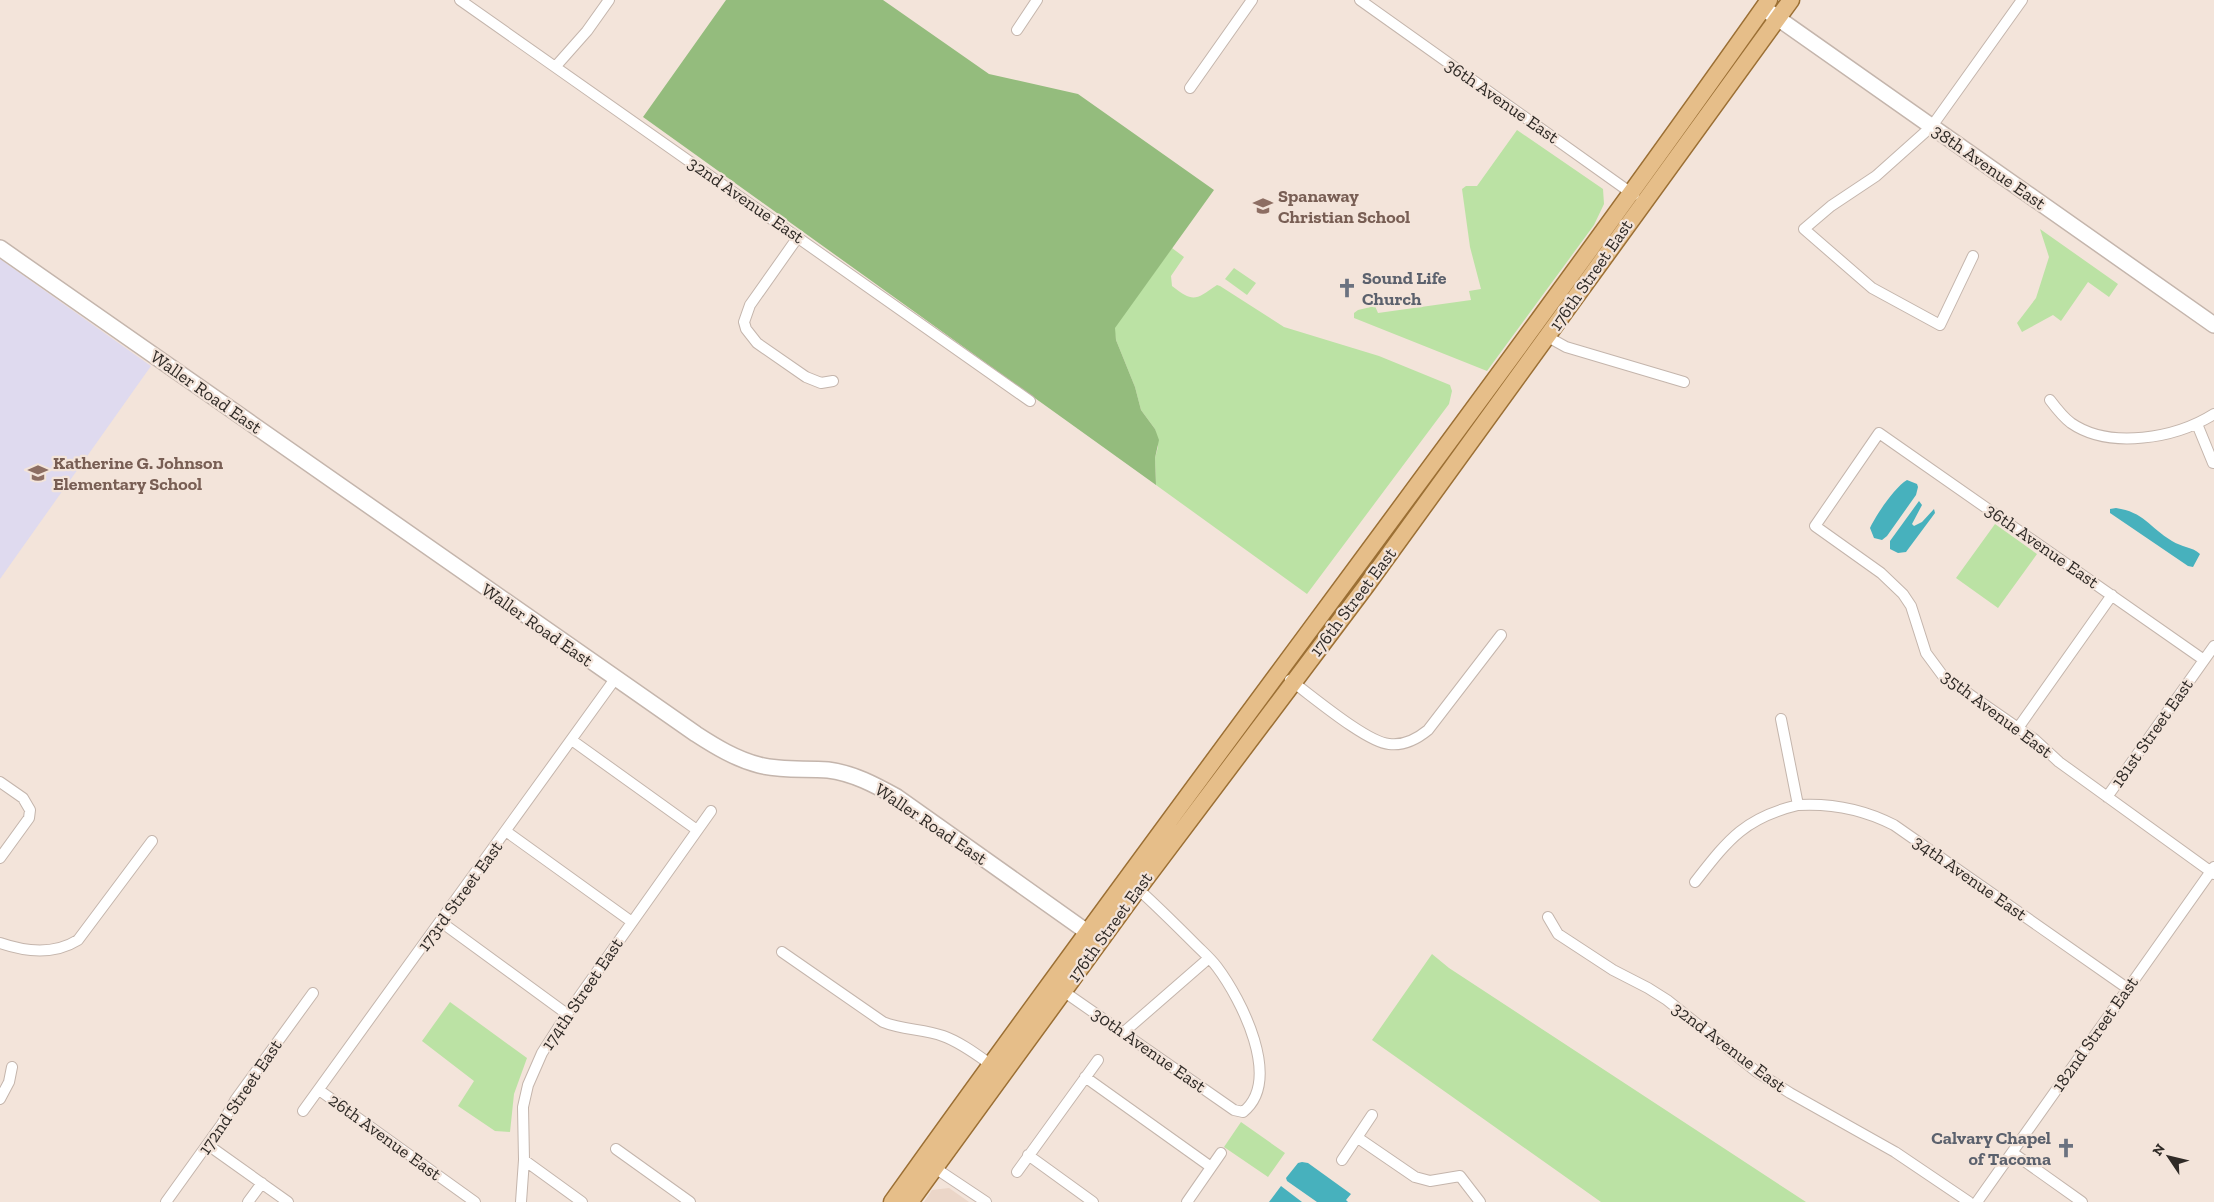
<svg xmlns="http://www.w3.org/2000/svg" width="2214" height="1202" viewBox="0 0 2214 1202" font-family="'Zilla Slab',serif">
<rect width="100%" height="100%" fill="#f3e4da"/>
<path fill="#ebd6c8" d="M949,1188L969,1202H924L932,1190Z"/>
<path fill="#dfdaef" d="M0,259L151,366L0,579Z"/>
<path fill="#bbe2a4" d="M1517,130L1603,189L1604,204L1594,225L1487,371L1354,318V313L1358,310L1375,306L1378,313L1471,300L1469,291L1481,289L1470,247L1462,189L1466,186H1477Z
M2040,229L2118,284L2109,297L2088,282L2061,321L2053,315L2022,332L2017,323L2036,298L2049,257Z
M1172,248L1184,257L1171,276L1172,286C1194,303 1195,300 1217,285L1220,286L1284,327L1379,356L1450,385L1452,391L1449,404L1307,594L1156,485L1155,458L1158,447L1155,429L1141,410L1135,387L1116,340L1114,328Z
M1234,268L1256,283L1247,295L1225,279Z
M1995,524L2037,554L1998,608L1956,578Z
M1432,954L1449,968L1806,1202H1601L1372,1040Z
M450,1002L527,1058L514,1094L510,1132L495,1131L458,1106L474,1081L422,1041Z
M1241,1122L1285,1153L1268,1177L1224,1147Z"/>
<path fill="#94bc7d" d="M726,0H883L989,74L1078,94L1214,190L1115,328L1116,340L1135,387L1141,410L1155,429L1159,440L1155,458L1156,485L643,117Z"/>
<path fill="#47b1bd" d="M1907,480L1917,484L1918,487L1916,495L1887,536L1882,540L1874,538L1870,528C1876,515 1895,487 1907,480Z
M1919,501L1922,505L1912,524L1914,526L1922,522L1934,509L1935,513L1906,552L1898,553L1890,549V541Z
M2116,508C2144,512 2149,527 2172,541C2181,547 2193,547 2200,554L2193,567L2188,566L2110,513V509Z
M1302,1162L1308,1163L1351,1194L1346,1200L1348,1202H1317L1287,1181L1286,1178L1298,1163Z
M1281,1186L1302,1202H1269Z"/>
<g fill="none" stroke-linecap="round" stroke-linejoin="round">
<defs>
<path id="street" d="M460,0L1030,401
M1360,0L1634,195
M1017,30L1037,0
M556,66L587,31L609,0
M1190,88L1252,0
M798,237L750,305L744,322L746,329L757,343L806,377L821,383L833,381
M1973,256L1940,325L1872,288L1804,229L1831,206L1876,176L1932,126L2022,0
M1548,337L1566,347L1684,382
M2050,400C2056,408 2063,417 2071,423C2110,450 2176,438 2214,414
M2197,424L2213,463
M2204,660L1879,433L1815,526L1881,573L1903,594L1911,606L1926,653L1943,676L2034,739L2059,762L2214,874
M1290,680C1311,695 1366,742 1389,744C1404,746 1417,739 1428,730L1501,635
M2018,728L2112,595
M573,741L697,830
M0,782L23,798L30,810L29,818L0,858
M2107,797L2214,646
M1798,805C1833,803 1863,809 1894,825L2127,988
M507,832L632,922
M1695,882C1728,840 1744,818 1798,805L1781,719
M1548,917L1558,934L1613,970L1648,988L1667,1000L1757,1072L1790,1093L1895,1152L1969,1202
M441,922L567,1014
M0,943C26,952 54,955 78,940L152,841
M782,952L883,1022C902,1030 924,1029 943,1036C960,1042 976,1054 990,1064
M1063,991L1234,1110L1243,1112C1283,1080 1241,999 1217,967C1211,959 1203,952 1196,945C1177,926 1158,907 1138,889
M1124,1032L1209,958
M1085,1077L1211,1167
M319,1090L475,1202
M0,1099L9,1082L12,1067
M303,1111L615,679
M1358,1138L1415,1177L1430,1181L1460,1176L1480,1202
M208,1145L288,1202
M616,1149L690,1202
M2013,1153L2082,1202
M1028,1155L1093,1202
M524,1160L582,1202
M1342,1160L1372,1115
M935,1168L986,1202
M1017,1172L1098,1060
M166,1202L222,1124L236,1099L313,993
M248,1202L262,1183
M521,1202L524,1160L523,1107L528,1085L542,1053L567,1014L711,811
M1187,1202L1221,1153
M1977,1202L2214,867"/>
<path id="secondary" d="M1769,12L2214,325
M0,248L696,734C716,747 736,759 759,765C781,771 805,768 828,770C853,773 875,785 897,797L1097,939"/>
<path id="primary" d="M892,1202C1180,798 1483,405 1769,0
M910,1202L1138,889L1366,586L1791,0"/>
</defs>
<use href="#street" stroke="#c4b5ac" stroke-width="12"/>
<use href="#secondary" stroke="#c4b5ac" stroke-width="18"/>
<use href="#primary" stroke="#9b6f34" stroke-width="19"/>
<use href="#street" stroke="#fff" stroke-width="10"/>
<use href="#secondary" stroke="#fff" stroke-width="15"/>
<use href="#primary" stroke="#e6be89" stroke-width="16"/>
</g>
<defs>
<symbol id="school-bare" viewBox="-9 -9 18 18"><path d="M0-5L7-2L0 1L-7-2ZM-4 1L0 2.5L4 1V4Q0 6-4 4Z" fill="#8d6e63" stroke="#f3e4da" stroke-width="2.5" paint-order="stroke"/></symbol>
<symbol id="church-bare" viewBox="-9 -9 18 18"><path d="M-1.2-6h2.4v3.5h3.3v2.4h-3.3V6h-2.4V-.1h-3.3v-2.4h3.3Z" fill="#6b7280" stroke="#f3e4da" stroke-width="2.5" paint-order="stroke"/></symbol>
</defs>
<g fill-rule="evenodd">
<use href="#school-bare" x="1249" y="192" width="28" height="28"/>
<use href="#church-bare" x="1333" y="274" width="28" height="28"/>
<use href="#school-bare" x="24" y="459" width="28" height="28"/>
<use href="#church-bare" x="2052" y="1134" width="28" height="28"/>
</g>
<g text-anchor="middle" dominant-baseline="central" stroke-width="4.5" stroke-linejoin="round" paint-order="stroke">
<g font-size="18" fill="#302b27" stroke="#f3e4da">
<text transform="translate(1502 101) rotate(35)">36th Avenue East</text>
<text transform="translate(1989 167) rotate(35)">38th Avenue East</text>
<text transform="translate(746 200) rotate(35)">32nd Avenue East</text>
<text transform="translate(1591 275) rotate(-55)">176th Street East</text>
<text transform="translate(206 392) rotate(35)">Waller Road East</text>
<text transform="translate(2042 546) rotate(35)">36th Avenue East</text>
<text transform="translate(1353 602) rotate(-53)">176th Street East</text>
<text transform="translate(537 625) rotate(35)">Waller Road East</text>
<text transform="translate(1997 714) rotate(37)">35th Avenue East</text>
<text transform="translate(2152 733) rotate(-55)">181st Street East</text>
<text transform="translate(931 824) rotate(34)">Waller Road East</text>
<text transform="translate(1970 878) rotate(35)">34th Avenue East</text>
<text transform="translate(460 896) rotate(-54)">173rd Street East</text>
<text transform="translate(1110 927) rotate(-54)">176th Street East</text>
<text transform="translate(582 994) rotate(-56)">174th Street East</text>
<text transform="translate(2095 1034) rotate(-55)">182nd Street East</text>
<text transform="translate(1729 1047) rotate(37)">32nd Avenue East</text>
<text transform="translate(1149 1050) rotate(35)">30th Avenue East</text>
<text transform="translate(240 1097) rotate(-56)">172nd Street East</text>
<text transform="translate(385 1137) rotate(36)">26th Avenue East</text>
</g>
<g font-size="18" font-weight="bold" fill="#785e54" stroke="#f3e4da" text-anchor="start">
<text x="1278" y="196">Spanaway<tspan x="1278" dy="21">Christian School</tspan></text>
<text x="53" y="463">Katherine G. Johnson<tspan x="53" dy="21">Elementary School</tspan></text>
</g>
<g font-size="18" font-weight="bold" fill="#5b616d" stroke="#f3e4da" text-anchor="start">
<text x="1362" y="278">Sound Life<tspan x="1362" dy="21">Church</tspan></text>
<text x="2051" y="1138" text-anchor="end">Calvary Chapel<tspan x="2051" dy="21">of Tacoma</tspan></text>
</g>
</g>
<g transform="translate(2169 1157) rotate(305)" stroke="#f3e4da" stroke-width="4" paint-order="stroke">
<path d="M0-4L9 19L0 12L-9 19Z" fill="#302b27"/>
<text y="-8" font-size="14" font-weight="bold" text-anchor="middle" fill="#302b27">N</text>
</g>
</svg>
